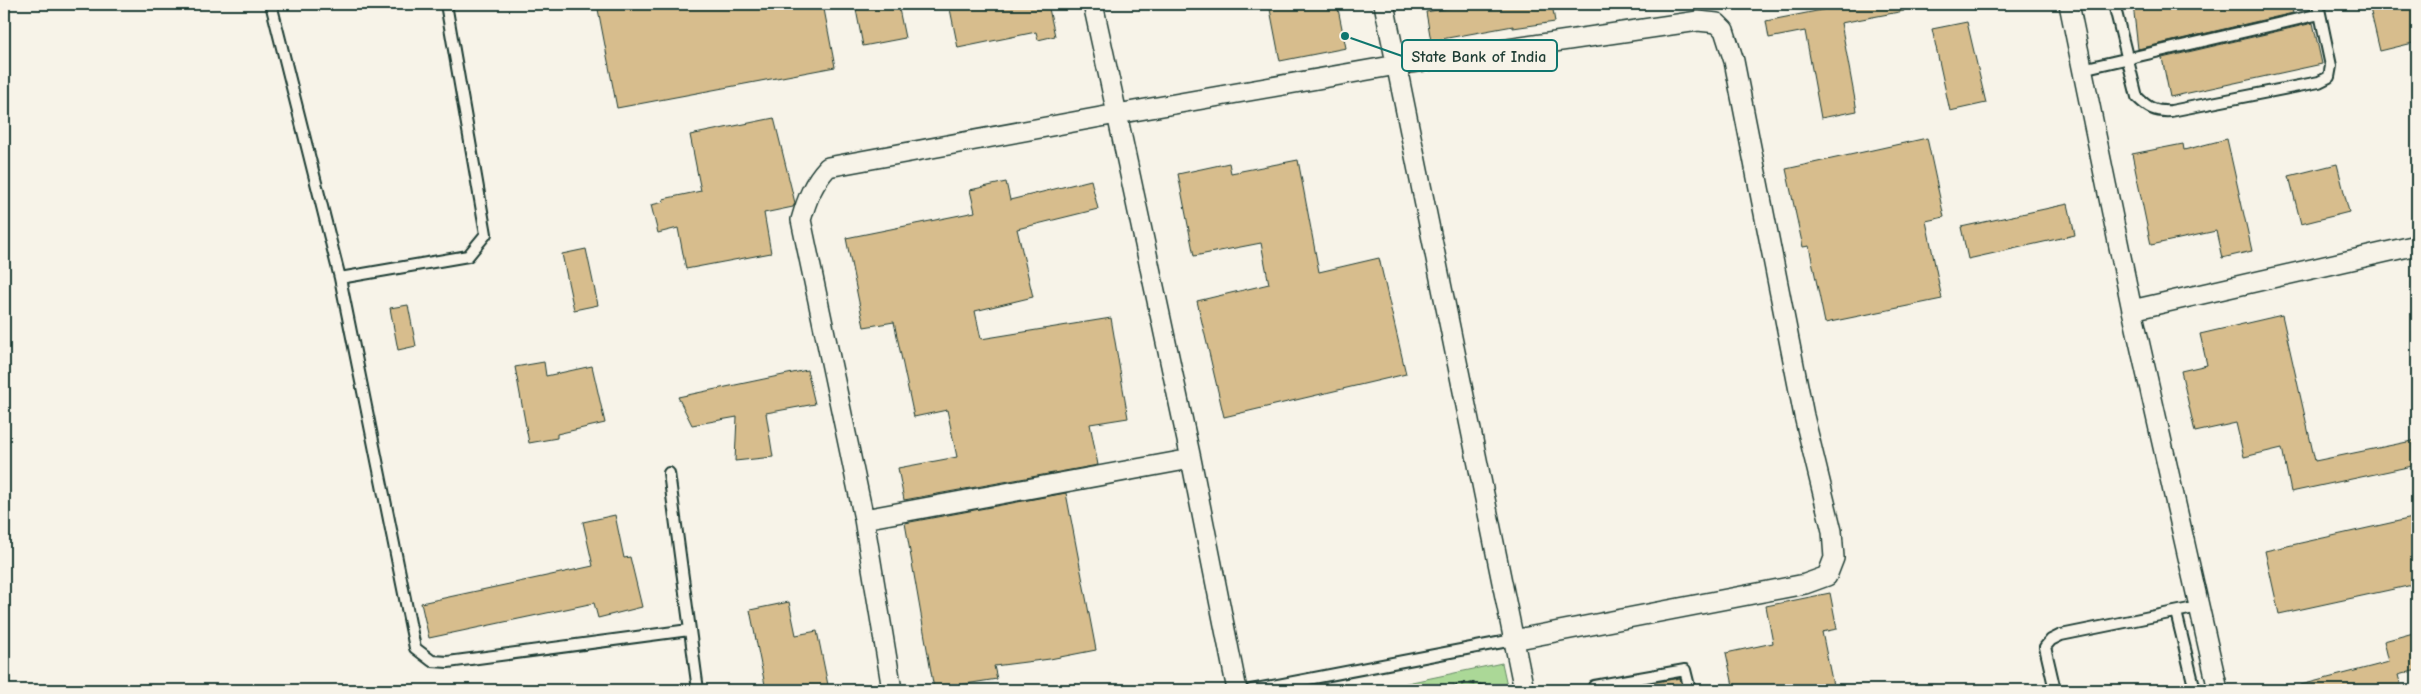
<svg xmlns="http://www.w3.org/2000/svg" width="2421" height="694" viewBox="0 0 2421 694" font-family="'Comic Neue',sans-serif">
<rect width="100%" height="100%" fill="#f7f3e8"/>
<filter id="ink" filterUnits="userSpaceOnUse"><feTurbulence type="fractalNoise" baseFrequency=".02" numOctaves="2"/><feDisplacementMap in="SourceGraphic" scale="10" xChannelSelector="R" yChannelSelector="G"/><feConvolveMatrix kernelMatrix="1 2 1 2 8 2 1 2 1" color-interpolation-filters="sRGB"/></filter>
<g filter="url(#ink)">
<path fill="#abd897" stroke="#658a66" d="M1502,663L1508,690H1374Z"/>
<path fill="#d7bd8d" stroke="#1f3d34" d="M597,4H823L835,67L617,108Z
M855,4H898L905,38L863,46Z
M949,4H1048L1055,36L1038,40L1036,32L958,48Z
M1269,4H1337L1346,48L1280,61Z
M1472,4H1552L1555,22L1513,28V26L1431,41L1426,12Z
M1831,4H1903L1904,11L1841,23L1857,111L1821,118L1805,31L1769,38L1766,21L1832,8Z
M2133,4H2291L2293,13L2138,49Z
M2369,4H2417V42L2380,51Z
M1967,22L1986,103L1950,111L1932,29Z
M2313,23L2322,64L2170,97L2162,58Z
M774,118L795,203L793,207L764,213L771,253L686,269L678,228L658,233L651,205L664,202L663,199L701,191L690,135Z
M1927,138L1944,217L1926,221L1942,299L1825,323L1809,246L1803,247L1786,169Z
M2227,139L2252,251L2222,258L2216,231L2151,245L2132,154L2183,144L2184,150Z
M1298,160L1319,272L1379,258L1406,374L1224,417L1197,301L1269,284L1261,243L1194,256L1178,174L1229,163L1231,173Z
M2337,164L2349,212L2301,224L2289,176Z
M1091,180L1098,209L1017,229L1033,297L975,311L981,339L1111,318L1128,418L1090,424L1098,465L904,500L898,468L957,457L947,410L914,417L894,322L864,327L846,238L975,212L970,190L1006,182L1010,200Z
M2068,204L2075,235L1968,259L1961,227Z
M586,249L598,305L574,310L562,254Z
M408,305L416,346L398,350L390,308Z
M2282,315L2315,461L2417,440V465L2291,492L2282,448L2244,457L2236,423L2195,432L2181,371L2207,365L2200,334Z
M544,362L546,376L592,366L605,423L557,434V438L529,443L515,367Z
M807,370L815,404L766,413L773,457L735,461L737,417L692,425L678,397Z
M1066,493L1096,650L1050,659L994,666L997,679L934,689L905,523Z
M615,515L624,558L630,557L642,607L598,618L594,603L429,638L421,603L593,566L583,522Z
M2417,517V584L2279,614L2265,551Z
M1830,593L1837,629L1822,632L1834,690H1734L1726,653L1773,643L1766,606Z
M789,602L796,635L817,631L829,690H766L750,610Z
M2417,632V670L2398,675L2402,690H2301V685L2389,662L2384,641Z
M1680,678L1683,690H1638V685Z"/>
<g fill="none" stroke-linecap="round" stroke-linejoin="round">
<defs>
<path id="service" d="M271,4L340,278
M446,4L486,234L468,256L340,278L415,648L432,661L448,662L689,630
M2114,4L2137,97C2148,108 2155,112 2171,111L2319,82L2329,77L2331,66L2318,4
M2082,69L2320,14
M669,473L698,690
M2176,612L2195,690
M1594,686L1685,670L1690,690
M1251,690L1513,640
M2055,690L2045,647L2051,640L2061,635L2199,607"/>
<path id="minor" d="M1384,4L1524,690
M2069,4L2132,310L2218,690
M2132,310L2417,245
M864,519L1191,459
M892,690L864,519L801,220C807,199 813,183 828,167L1117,114L1093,4
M1237,690L1191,459L1117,114L1397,65L1698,21L1717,23L1724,30L1734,61L1804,416L1832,531L1834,558L1827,576L1805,584L1513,640"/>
</defs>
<use href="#service" stroke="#1f3d34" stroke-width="14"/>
<use href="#minor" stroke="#1f3d34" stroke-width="22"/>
<path stroke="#1f3d34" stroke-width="3" stroke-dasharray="5 4" stroke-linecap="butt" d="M1444,690L1467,682L1488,687L1489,690"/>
<use href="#service" stroke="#f7f3e8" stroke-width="10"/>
<use href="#minor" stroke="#f7f3e8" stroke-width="19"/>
</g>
</g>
<path fill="none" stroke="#0f766e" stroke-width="2" d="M1345 36L1402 56"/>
<circle fill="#0f766e" stroke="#f7f3e8" stroke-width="2" cx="1345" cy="36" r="5"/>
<rect fill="#f7f3e8" stroke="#0f766e" stroke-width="2" x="1402" y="40" width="155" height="31" rx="5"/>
<g font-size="16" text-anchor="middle" font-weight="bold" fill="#1f3d34">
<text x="1479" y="62">State Bank of India</text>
</g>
<rect width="2421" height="694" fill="none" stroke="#f7f3e8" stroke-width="20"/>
<rect x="10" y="10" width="2401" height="674" fill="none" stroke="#1f3d34" stroke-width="2" filter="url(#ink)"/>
</svg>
